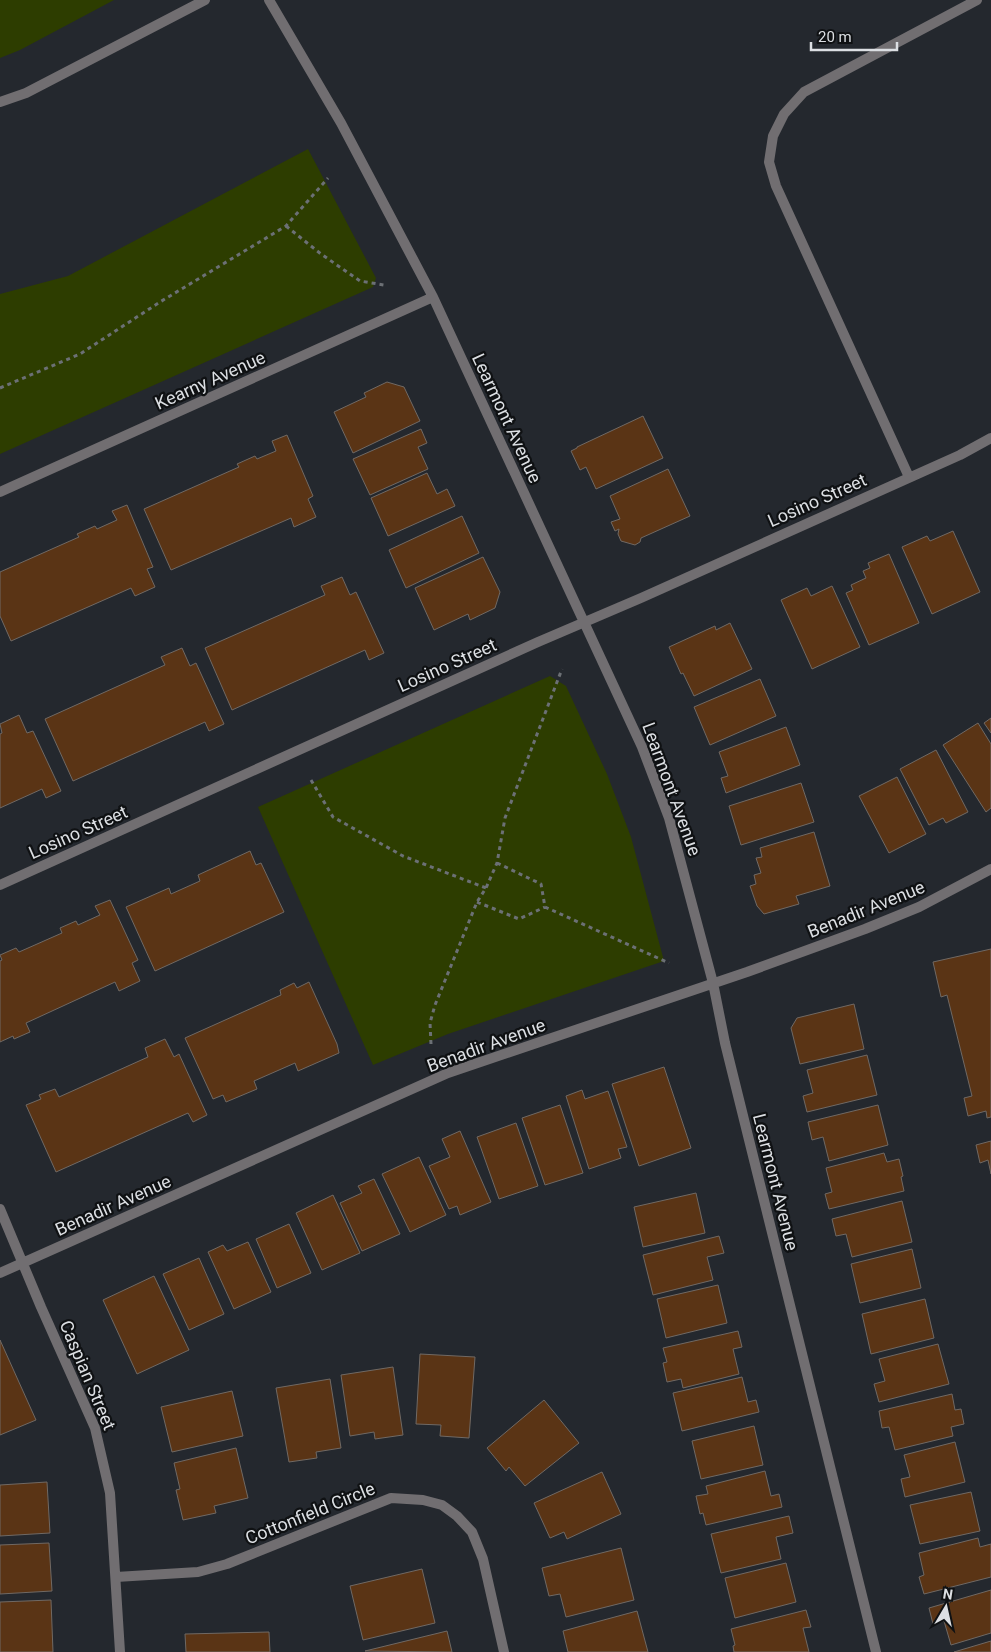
<svg xmlns="http://www.w3.org/2000/svg" width="991" height="1652" viewBox="0 0 991 1652" font-family="Roboto,sans-serif">
<rect width="100%" height="100%" fill="#24282e"/>
<path fill="#2d3d00" d="M0,0H114L20,50L0,58Z
M308,149L376,278L373,287L0,454V294L68,276Z
M550,676L566,686L607,774L631,837L664,961L448,1034L373,1065L258,807Z"/>
<path fill="#5a3415" stroke="#706964" d="M387,382L404,387L420,421L353,453L334,412L366,397L364,393Z
M643,416L663,458L596,489L586,467L580,470L571,451L577,448V447Z
M421,429L427,443L418,447L428,469L370,495L353,459Z
M287,435L313,496L308,499L316,517L294,527L291,518L171,570L144,509L239,467L237,464L255,456L257,459L276,451L272,441Z
M668,469L690,516L641,538L640,542L635,545L621,541L618,534L619,529L615,531L611,522L620,519L610,496Z
M427,473L437,494L447,489L455,506L388,536L371,498Z
M127,505L153,567L147,569L155,587L135,596L131,588L11,641L0,616V572L79,537L77,534L95,526L97,529L117,520L112,511Z
M462,516L479,553L406,588L389,550Z
M953,531L980,592L932,614L902,547L927,536L930,541Z
M889,554L919,623L869,645L846,593L853,590L851,585L866,578L863,571L870,568L868,563Z
M483,557L500,592L495,608L470,620L468,614L434,630L415,588Z
M342,577L350,595L356,592L384,653L369,660L365,650L232,710L205,648L325,595L321,586Z
M832,586L860,647L812,669L781,600L807,588L811,596Z
M730,623L752,669L694,696L683,673L681,674L669,647L715,626L716,630Z
M182,648L190,666L196,663L224,724L209,731L205,722L73,781L45,719L165,665L161,657Z
M760,679L776,716L710,745L694,707Z
M19,715L27,733L33,731L61,791L46,798L42,789L0,808V734L2,733L0,724Z
M991,718V733L984,723Z
M978,723L991,744V808L986,812L943,745Z
M786,727L800,765L726,793L721,778L728,776L719,752Z
M936,750L968,812L946,823L943,818L929,825L900,769Z
M897,777L926,834L889,853L859,796Z
M801,783L814,822L741,845L729,806Z
M814,832L830,886L796,896L799,904L764,914L757,906L750,886L756,884L754,875L761,873L756,858L762,857L760,848Z
M250,851L256,865L261,863L284,912L155,971L126,907L169,888L171,894L200,881L198,875Z
M110,900L138,960L132,963L140,981L119,991L115,982L26,1023L30,1032L14,1039L13,1036L0,1042V961L2,960L0,955L16,948L19,952L62,933L60,928L76,921L78,925L100,915L95,906Z
M991,949V1117L987,1118L986,1111L968,1116L964,1098L972,1096L947,995L941,997L933,962Z
M309,982L337,1044L339,1053L298,1071L295,1063L254,1081L257,1089L226,1102L223,1095L213,1099L185,1038L281,995L280,990L294,983L297,988Z
M854,1004L864,1049L800,1064L791,1028L797,1018Z
M165,1039L174,1057L179,1054L207,1115L193,1122L188,1113L56,1172L26,1105L41,1099L39,1095L55,1089L59,1097L148,1057L145,1048Z
M867,1055L877,1095L807,1112L803,1096L813,1093L807,1070Z
M664,1067L691,1148L639,1166L612,1084Z
M582,1090L585,1099L608,1091L627,1147L618,1149L621,1158L589,1169L566,1096Z
M560,1105L583,1173L545,1185L522,1118Z
M878,1105L888,1145L829,1161L823,1137L812,1140L808,1122Z
M516,1123L538,1186L499,1199L477,1137Z
M460,1131L491,1202L460,1215L457,1206L449,1209L429,1166L450,1157L442,1139Z
M991,1141V1174L988,1160L980,1163L976,1145Z
M884,1153L887,1162L899,1159L903,1176L901,1177L904,1191L829,1209L825,1194L832,1192L826,1168Z
M419,1157L446,1215L410,1232L382,1174Z
M374,1179L400,1234L362,1251L340,1203L362,1193L358,1186Z
M696,1193L705,1233L643,1247L634,1207Z
M333,1195L360,1253L322,1270L296,1213Z
M902,1201L912,1242L852,1257L846,1234L836,1236L832,1219Z
M289,1224L311,1273L277,1288L256,1239Z
M719,1236L724,1253L707,1257L713,1280L653,1295L643,1255Z
M248,1242L271,1292L234,1309L208,1252L223,1245L227,1251Z
M912,1249L921,1288L860,1303L851,1264Z
M199,1258L224,1314L189,1330L163,1274Z
M154,1276L189,1350L137,1374L103,1300Z
M718,1285L727,1323L666,1338L657,1299Z
M925,1299L934,1338L871,1354L862,1314Z
M738,1331L742,1347L733,1349L739,1374L683,1388L681,1379L667,1382L663,1363L667,1362L663,1348Z
M0,1340L36,1420L0,1435Z
M938,1344L949,1384L879,1402L874,1384L885,1381L879,1359Z
M420,1354L475,1357L469,1438L440,1436L441,1425L416,1424Z
M393,1367L403,1435L375,1439L374,1432L350,1436L341,1375Z
M742,1377L748,1402L756,1400L759,1412L682,1431L673,1393Z
M330,1379L341,1448L316,1452L317,1458L289,1462L276,1388Z
M232,1391L243,1436L172,1452L161,1407Z
M952,1394L955,1410L961,1409L964,1424L951,1427L953,1436L895,1450L889,1427L882,1428L879,1411Z
M544,1400L579,1443L525,1486L509,1467L506,1471L487,1448Z
M754,1426L763,1465L701,1479L692,1441Z
M955,1442L965,1482L905,1497L901,1479L910,1477L904,1455Z
M236,1448L248,1498L214,1506L216,1513L183,1520L176,1490L180,1489L174,1463Z
M765,1471L771,1496L779,1494L782,1507L706,1525L703,1513L700,1514L696,1496L708,1494L706,1486Z
M602,1472L621,1514L567,1539L564,1532L550,1538L534,1503Z
M47,1482L50,1533L0,1536V1485Z
M971,1492L980,1531L920,1544L910,1505Z
M789,1516L793,1533L776,1537L781,1559L721,1573L711,1534Z
M978,1538L980,1547L991,1544V1577L924,1594L919,1577L924,1575L919,1553Z
M49,1543L52,1591L0,1594V1545Z
M621,1548L634,1600L566,1617L560,1594L549,1596L542,1568Z
M786,1563L796,1602L735,1618L725,1578Z
M422,1569L435,1623L363,1640L350,1586Z
M991,1590V1633L951,1645L944,1621L933,1624L929,1608Z
M51,1600L53,1652H0V1602Z
M806,1610L811,1627L803,1628L809,1652H734L733,1646L735,1645L731,1629Z
M637,1611L648,1652H568L563,1631Z
M447,1631L452,1652L365,1651Z
M269,1632L270,1652H186L185,1634Z
M991,1641V1652H954Z"/>
<g fill="none" stroke-linecap="round" stroke-linejoin="round">
<path stroke="#6c7075" stroke-width="3" stroke-dasharray="4 4" stroke-linecap="butt" d="M286,226L321,254L360,281L384,285
M0,388L80,354L160,302L286,226L328,178
M311,780L333,817L403,856L486,888
M497,863L541,884L545,907L669,963
M477,902L519,919L545,907
M431,1044L430,1023L435,1005L477,902L486,888L497,863L505,818L562,669"/>
<path stroke="#716e71" stroke-width="10" d="M269,0L341,123L433,297L642,747L669,818L713,983L725,1043L876,1652
M0,102L26,93L205,0
M909,477L776,186L769,162L773,136L784,114L804,92L977,0
M0,492L433,297
M0,885L538,642L641,598L960,455L991,438
M0,1209L41,1307L95,1428L110,1493L120,1652
M0,1273L448,1073L747,972L865,929L919,907L991,869
M116,1577L198,1572L227,1564L391,1498L423,1500L442,1505L457,1516L472,1532L483,1559L504,1652"/>
</g>
<g text-anchor="middle" dominant-baseline="central" stroke-width="4.5" stroke-linejoin="round" paint-order="stroke">
<g font-size="18" fill="#dcdfe3" stroke="#0f1113">
<text transform="translate(210 380) rotate(-24)">Kearny Avenue</text>
<text transform="translate(507 418) rotate(65)">Learmont Avenue</text>
<text transform="translate(817 500) rotate(-24)">Losino Street</text>
<text transform="translate(447 665) rotate(-24)">Losino Street</text>
<text transform="translate(672 789) rotate(70)">Learmont Avenue</text>
<text transform="translate(78 832) rotate(-24)">Losino Street</text>
<text transform="translate(866 909) rotate(-22)">Benadir Avenue</text>
<text transform="translate(486 1045) rotate(-20)">Benadir Avenue</text>
<text transform="translate(776 1182) rotate(76)">Learmont Avenue</text>
<text transform="translate(113 1205) rotate(-24)">Benadir Avenue</text>
<text transform="translate(88 1375) rotate(67)">Caspian Street</text>
<text transform="translate(310 1513) rotate(-22)">Cottonfield Circle</text>
</g>
</g>
<g transform="translate(946 1607) rotate(9)" stroke="#0f1113" stroke-width="4" paint-order="stroke">
<path d="M0-4L9 19L0 12L-9 19Z" fill="#dcdfe3"/>
<text y="-8" font-size="14" font-weight="bold" text-anchor="middle" fill="#dcdfe3">N</text>
</g>
<path d="M811 42v8h86v-8" fill="none" stroke="#dcdfe3" stroke-width="2.5"/>
<text x="818" y="42" font-size="15" fill="#dcdfe3" stroke="#0f1113" stroke-width="4" paint-order="stroke">20 m</text>
</svg>
